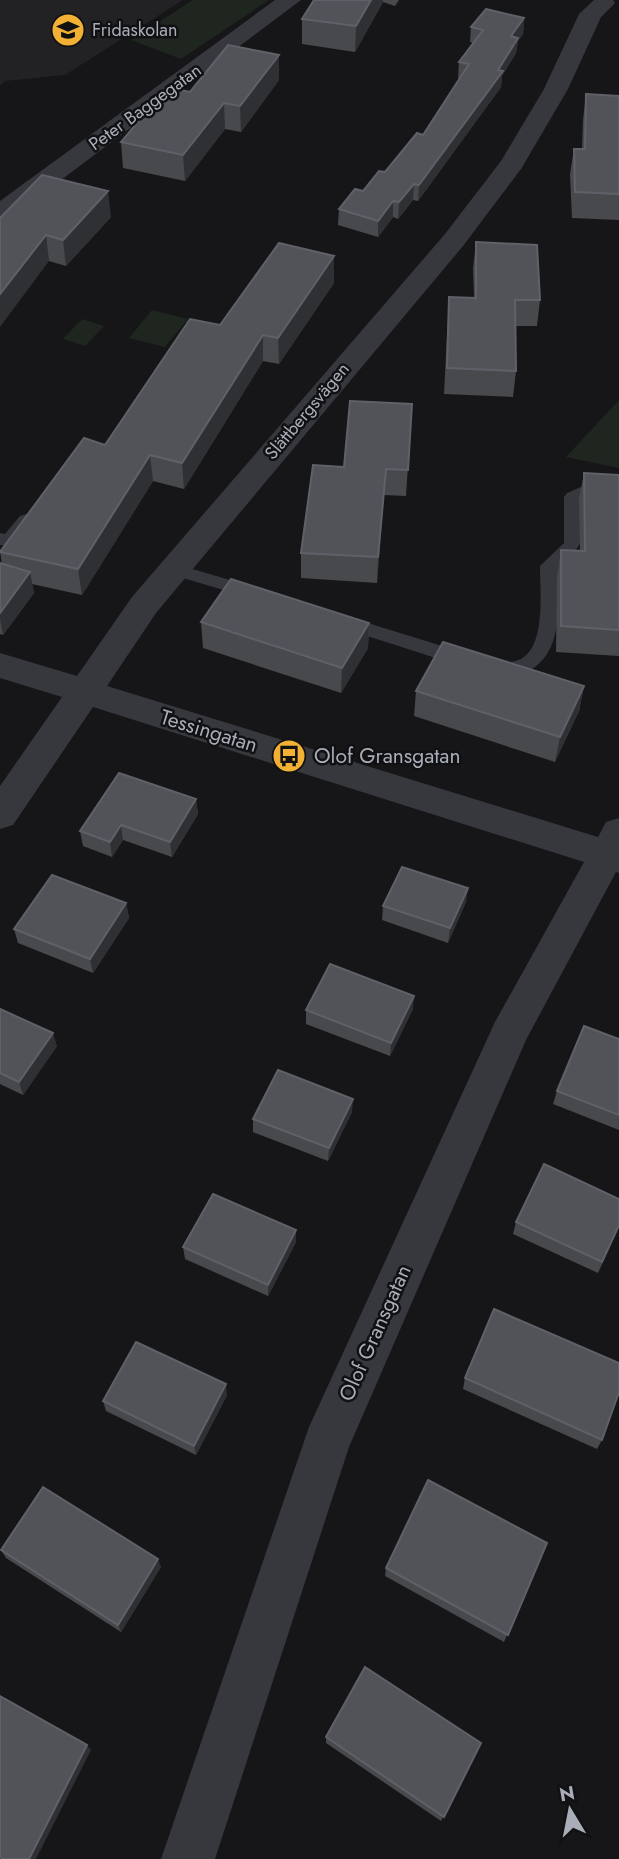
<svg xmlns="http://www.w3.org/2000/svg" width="619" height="1859" viewBox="0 0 619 1859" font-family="Jost,sans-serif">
<rect width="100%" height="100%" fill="#161618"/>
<path fill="#222225" d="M0,0H183L65,75L5,81L0,86Z"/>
<path fill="#1e261f" d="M193,0H269L181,59L131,40Z
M152,310L188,319L165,347L129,338Z
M82,319L104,326L85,346L63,339Z
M619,400V468L566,457Z"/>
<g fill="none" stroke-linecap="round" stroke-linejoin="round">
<path fill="#37383d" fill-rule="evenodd" d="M581,487L619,489V501L582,500C584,537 588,542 558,567C558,602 565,655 526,672C515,677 501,677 488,674L486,669L488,664C499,661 511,664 521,659C546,646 540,591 540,566L564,543V497L567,493Z
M26,514L35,520L14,546L0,545V533L5,534L20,516Z
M172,563L260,589L263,593L260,597L254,599L166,573L163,569Z
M342,615L471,655L473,660L471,665L464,667L336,626L333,621L336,616Z"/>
<path fill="#37383d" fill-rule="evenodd" d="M275,0H301L9,219L0,221V201Z
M594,0H613L615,3L601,17L568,89L521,169L463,246L156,613L107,686L598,837L606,822L619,818V873L616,872L526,1040L349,1447L215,1859H161L309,1427L495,1022L584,862L93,707L13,825L0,829V786L62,697L0,678V653L77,676L132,597L445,234L501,161L544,89L579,14Z"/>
</g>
<path fill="#47494d" d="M314,0H399L395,6L383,2L355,52L302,44V19Z
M524,18L523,34L518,41L516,53L502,76L501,87L418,201L413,200L398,219L393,217L378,237L338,225L339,209L385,172L423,135L460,79L458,78L459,62L473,43L470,42L471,27Z
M279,80L241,132L225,129L185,181L123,168L121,142L190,92Z
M586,94L619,96V220L572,218L570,174L574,149H582L583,120Z
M111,217L66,266L49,261L0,218Z
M476,242L540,300L537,326H516V371L513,397L444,394L449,297L474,298L473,268Z
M334,283L279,364L263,361L184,489L153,481L82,595L32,584L34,593L3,635L0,634V563L2,564L0,551L105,445L220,325Z
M412,404L406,496L384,495L377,583L301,578V553L344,467Z
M584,473L619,475V656L556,652L557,576L561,550L580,551L579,499Z
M201,622L369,623L368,648L341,693L203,648Z
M584,686L579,711L555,762L414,716L416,691Z
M196,799L198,814L172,857L123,840L112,857L83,846L80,831Z
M466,902L448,943L382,920L383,906Z
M126,903L129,918L93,973L18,943L14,929Z
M0,1009L57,1046L23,1095L0,1084Z
M413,1009L390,1056L306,1024V1010Z
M619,1039V1130L553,1104L557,1091Z
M352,1112L328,1161L253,1132V1119Z
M516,1222L619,1227L598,1273L513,1234Z
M296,1230V1242L268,1296L185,1259L183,1247Z
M465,1378L602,1440L597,1449L463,1389Z
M227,1395L196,1455L106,1411L103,1401Z
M547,1543L504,1642L385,1576L386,1568Z
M1,1550L161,1567L121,1632L6,1558Z
M326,1737L481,1743L441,1821L326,1743Z"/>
<path fill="#2f3033" d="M371,0H383V2L355,52L356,26Z
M524,18L523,34L518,41L516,53L502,76L501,87L418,201L419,185L498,70L511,36Z
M279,55V80L241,132L240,106Z
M224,103L225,129L185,181L183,155Z
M414,184L413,200L398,219L399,202Z
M108,191L111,217L66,266L63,240Z
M393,201V217L378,237V221Z
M46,235L49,261L0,327V294Z
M334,256V283L279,364L278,338Z
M263,335V361L184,489L182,463Z
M150,455L153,481L82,595L78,569Z
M386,469L384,495L377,583L378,557Z
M30,572L34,593L3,635L0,619V613Z
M369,623L368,648L341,693L342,668Z
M584,686L579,711L555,762L560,737Z
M196,799L198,814L172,857L170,842Z
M121,825L123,840L112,857L110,842Z
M468,888L466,902L448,943L450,928Z
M126,903L129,918L93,973L90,959Z
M414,996L413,1009L390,1056L391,1043Z
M53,1033L57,1046L23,1095L19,1082Z
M353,1099L352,1112L328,1161L329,1148Z
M296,1230V1242L268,1296V1285Z
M226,1384L227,1395L196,1455L194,1446Z
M158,1559L161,1567L121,1632L118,1625Z
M87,1745L91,1750L36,1859H29Z"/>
<path fill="#525359" stroke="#5f6168" stroke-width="2" d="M314,0H371L356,26L302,19Z
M486,9L524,18L511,36L518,38L498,70L503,71L419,185L414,184L399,202L393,201L378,221L339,209L355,189L363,191L379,171L385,172L417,133L423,135L469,64L459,62L483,30L471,27Z
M228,45L279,55L240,106L224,103L183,155L121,142L167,87L190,92Z
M586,94L619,96V194L575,192L574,149H585Z
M42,175L108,191L63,240L46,235L0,294V218Z
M476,242L537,245L540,300H515L516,371L447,368L449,297L476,298Z
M279,243L334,256L278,338L263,335L182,463L150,455L78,569L0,552L84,438L105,445L190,319L220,325Z
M350,401L412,404L408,470L386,469L378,557L301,553L313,465L344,467Z
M584,473L619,475V630L561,626V550L585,551Z
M0,563L30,572L0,613Z
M231,579L369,623L342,668L201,622Z
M443,642L584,686L560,737L416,691Z
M119,773L196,799L170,842L121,825L110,842L80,831Z
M402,867L468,888L450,928L383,906Z
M52,875L126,903L90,959L14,929Z
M330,964L414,996L391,1043L306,1010Z
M0,1009L53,1033L19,1082L0,1073Z
M584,1026L619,1039V1115L557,1091Z
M278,1070L353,1099L329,1148L253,1119Z
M544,1164L619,1199V1225L602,1262L516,1222Z
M213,1194L296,1230L268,1285L183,1247Z
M494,1309L619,1363V1392L602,1440L465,1378Z
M136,1342L226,1384L194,1446L103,1401Z
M428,1480L547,1543L508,1635L386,1568Z
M43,1487L158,1559L118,1625L1,1550Z
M365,1667L481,1743L444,1817L326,1737Z
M0,1696L87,1745L29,1859H3L0,1857Z"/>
<defs>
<symbol id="school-disc" viewBox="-11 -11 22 22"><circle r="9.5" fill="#f2b134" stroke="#111113"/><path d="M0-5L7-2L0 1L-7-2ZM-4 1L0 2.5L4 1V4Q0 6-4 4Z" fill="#111"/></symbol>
<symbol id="bus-disc" viewBox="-11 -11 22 22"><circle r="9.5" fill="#f2b134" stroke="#111113"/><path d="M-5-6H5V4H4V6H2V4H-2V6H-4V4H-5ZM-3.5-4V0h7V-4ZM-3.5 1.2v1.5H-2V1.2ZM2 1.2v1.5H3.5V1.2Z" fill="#111"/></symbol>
</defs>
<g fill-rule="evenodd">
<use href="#school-disc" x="49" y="11" width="38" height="38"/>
<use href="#bus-disc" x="270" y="737" width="38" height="38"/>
</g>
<g text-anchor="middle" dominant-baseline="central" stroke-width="5" stroke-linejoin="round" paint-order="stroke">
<g font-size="18" fill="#a8adb8" stroke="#111113" text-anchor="start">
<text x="92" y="30">Fridaskolan</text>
</g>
<g font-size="18" fill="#a8adb8" stroke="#111113">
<text transform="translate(145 107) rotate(-36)">Peter Baggegatan</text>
<text transform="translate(307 411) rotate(-50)">Slättbergsvägen</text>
</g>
<g font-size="21" fill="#a8adb8" stroke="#111113">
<text transform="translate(209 731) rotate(17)">Tessingatan</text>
<text transform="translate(375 1333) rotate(-66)">Olof Gransgatan</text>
</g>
<g font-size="21" fill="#a8adb8" stroke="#111113" text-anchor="start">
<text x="314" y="756">Olof Gransgatan</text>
</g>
</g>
<g transform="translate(570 1810) rotate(350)" stroke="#111113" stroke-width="5" paint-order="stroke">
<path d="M0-5L12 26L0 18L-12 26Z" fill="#a8adb8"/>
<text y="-10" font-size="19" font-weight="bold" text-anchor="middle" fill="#a8adb8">N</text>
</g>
</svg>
